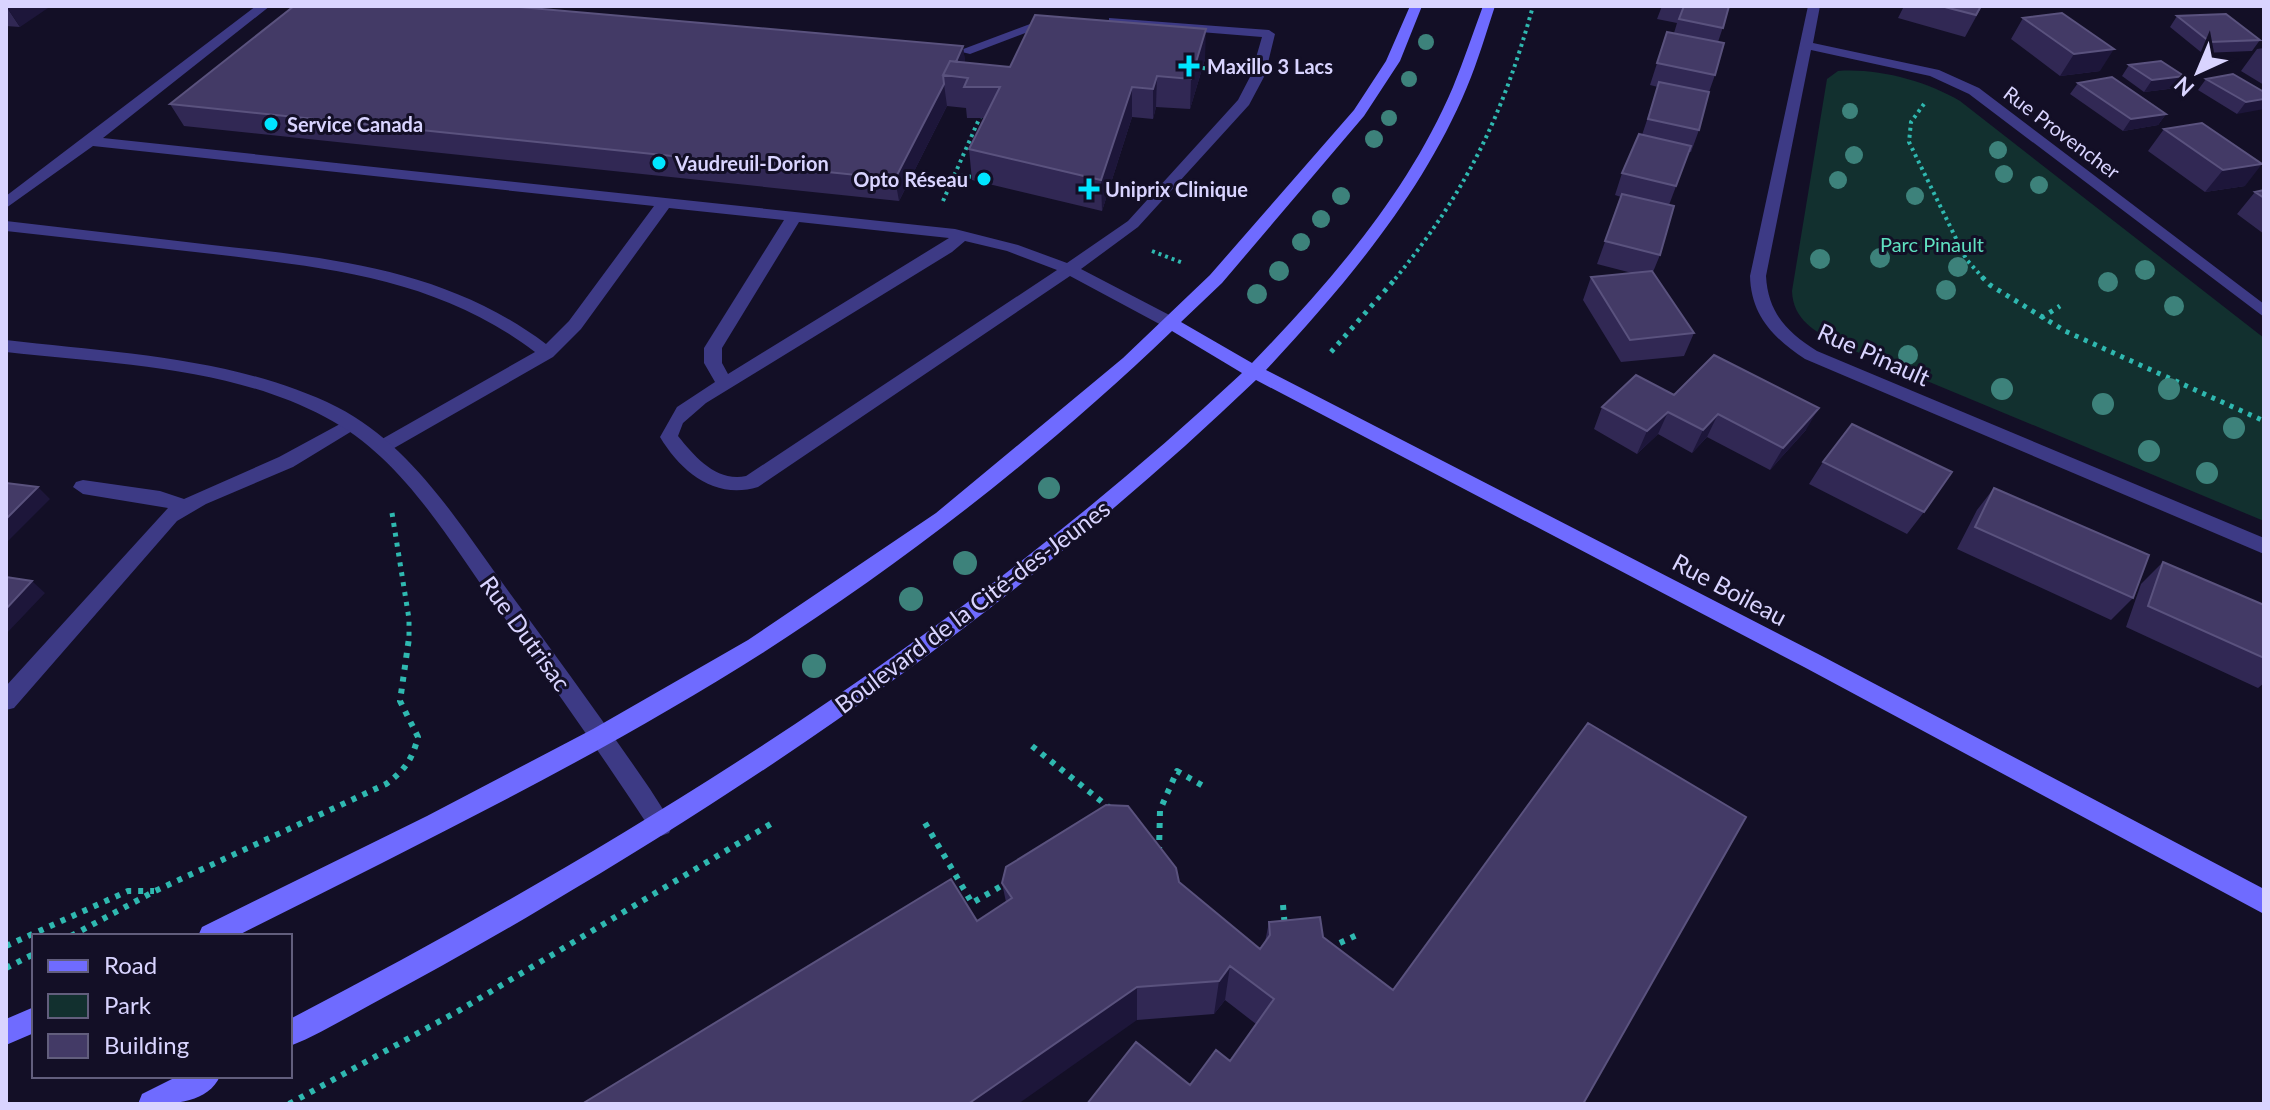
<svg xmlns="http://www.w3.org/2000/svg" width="2270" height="1110" viewBox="0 0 2270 1110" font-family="Lato,sans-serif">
<rect width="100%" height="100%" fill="#130f26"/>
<path fill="#12302f" d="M1838,71C1878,68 1926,81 1960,101L2264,338V521L1838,344C1815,331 1793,320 1792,291L1827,79Z"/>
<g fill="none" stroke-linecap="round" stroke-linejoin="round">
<path stroke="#2fb8b0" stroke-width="4" stroke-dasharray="3 4" stroke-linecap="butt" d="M1202,68L1221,69
M1924,104L1911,122L1909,142L1966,259L1984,279
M954,175L974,177
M943,201L980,117
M1152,251L1183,263
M1395,279C1467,191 1503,115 1533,6"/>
<path stroke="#2fb8b0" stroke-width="5" stroke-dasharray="4 6" stroke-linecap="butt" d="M1982,277L1990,285L2065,331L2264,421
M2041,318L2060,306
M1331,352L1397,277
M392,513L409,619V640"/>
<path stroke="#2fb8b0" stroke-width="6" stroke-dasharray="5 7" stroke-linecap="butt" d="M1032,746L1111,809
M925,823L972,903L1008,882
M1159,852L1160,810L1177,771L1207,788
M1283,905L1285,928
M71,936L155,891L386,784C405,770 412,760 418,737L400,701L409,638
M6,946L128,891H154
M1329,948L1357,935
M6,968L34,954
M289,1104L460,1010L774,822"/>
<path fill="#3d3a85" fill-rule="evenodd" d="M256,6H270L103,138L955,229L1018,245L1067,263L1128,221L1238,100L1251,75L1262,37L1114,25L1109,24V18L1269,30L1275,34L1265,75L1249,105L1138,227L1081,269L1177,319L1179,323L1177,327H1165L1070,276L758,487C715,500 681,472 660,437L677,407L715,382L704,363V348L784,220L669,208L581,329L553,357L382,455L373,448L375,443L535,352C437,278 330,268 213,254C144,246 75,239 6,231V221C75,229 143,237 212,245C332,258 446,269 546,344L569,321L654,206L93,146L6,208V196ZM799,222L949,238L728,374L722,363V348ZM965,241L1007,251L1057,270L746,476C716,482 695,457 678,436L683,423L706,403L952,252Z
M1049,17L1060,20L970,54L958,51Z
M351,418L357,420L360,424L357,428L293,467L206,504L177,521L14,708L6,710V686L168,508L83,494L73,487L76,482L83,480L160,491L184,499L279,457Z"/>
<path fill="#3d3a85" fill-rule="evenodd" d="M1808,6H1820L1813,43L1939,70L1979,88L2264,304V317L1969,94L1930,76L1811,50L1766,276C1768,313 1787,332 1817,351L2264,538V554L1805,359C1773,338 1751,315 1750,276Z
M6,340C116,353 236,357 337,407C413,446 460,525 509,592C557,657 604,722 650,789L673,825L669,833L661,836L653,833C602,755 548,679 494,603C446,536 401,456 325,417C229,366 111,364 6,352Z"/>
<path fill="#6f6bff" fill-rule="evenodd" d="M1410,6H1422L1400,61L1364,116L1222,283L1181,322L1252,363C1331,281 1408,193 1453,87C1464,60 1473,33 1483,6H1495C1486,33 1478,61 1467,87C1422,195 1344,286 1266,370L1820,655L2264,889V914L1804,667L1256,380C1042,585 799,757 544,907C487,941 429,973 370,1005C344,1019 318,1035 290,1046V1019C632,841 960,637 1242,373L1172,331C1047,451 909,559 764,652C596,759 414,846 237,936H198L202,927L427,816L593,729L748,640L936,513L1123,358L1210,275L1354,110L1386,61Z
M34,1007V1033L6,1045V1019Z
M178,1076H220C207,1106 165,1104 138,1104L142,1094Z"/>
</g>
<g fill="#3d827b">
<circle cx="1426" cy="42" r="8"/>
<circle cx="1409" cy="79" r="8"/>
<circle cx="1850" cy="111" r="8"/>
<circle cx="1389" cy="118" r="8"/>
<circle cx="1374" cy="139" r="9"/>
<circle cx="1998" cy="150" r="9"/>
<circle cx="1854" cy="155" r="9"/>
<circle cx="2004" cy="174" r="9"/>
<circle cx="1838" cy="180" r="9"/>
<circle cx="2039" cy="185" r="9"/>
<circle cx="1341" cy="196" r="9"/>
<circle cx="1915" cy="196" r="9"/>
<circle cx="1321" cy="219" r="9"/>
<circle cx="1301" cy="242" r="9"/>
<circle cx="1880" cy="258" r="10"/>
<circle cx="1820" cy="259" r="10"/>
<circle cx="1958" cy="267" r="10"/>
<circle cx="2145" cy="270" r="10"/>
<circle cx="1279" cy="271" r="10"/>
<circle cx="2108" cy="282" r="10"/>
<circle cx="1946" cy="290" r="10"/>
<circle cx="1257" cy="294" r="10"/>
<circle cx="2174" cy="306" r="10"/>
<circle cx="1908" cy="355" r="10"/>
<circle cx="2002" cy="389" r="11"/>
<circle cx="2169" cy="389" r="11"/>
<circle cx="2103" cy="404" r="11"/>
<circle cx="2234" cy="428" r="11"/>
<circle cx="2149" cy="451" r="11"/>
<circle cx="2207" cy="473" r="11"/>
<circle cx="1049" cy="488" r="11"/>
<circle cx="965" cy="563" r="12"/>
<circle cx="911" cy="599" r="12"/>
<circle cx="814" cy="666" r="12"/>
</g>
<path fill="#312854" d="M6,6L20,27L6,26Z
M1662,6H1730L1718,42L1715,75L1709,92L1699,130L1691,152H1689L1669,205L1660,255L1653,272L1694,333L1684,356L1621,362L1583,300L1591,277L1632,273L1597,264L1621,197L1615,195L1622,173L1642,135L1658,87L1650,85L1667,32L1674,33L1677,23L1657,19Z
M1904,6H1982L1965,37L1898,18Z
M2177,16L2260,40L2252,51L2202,53L2170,27Z
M2023,18L2100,71L2060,76L2011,39Z
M963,46L965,63L1010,67L1205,59L1190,109L1156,107L1153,119L1132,117L1102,211L972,180L969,149L985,118H967L966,108L947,106L899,201L184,126L170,104Z
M2264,48V85L2241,71L2257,49Z
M2129,65L2184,76L2176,88L2144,92L2122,76Z
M2206,79L2264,92L2237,114L2198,90Z
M2078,83L2166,114L2158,125L2123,131L2070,94Z
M2164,129L2245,186L2205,192L2148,151Z
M2264,190V234L2237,214L2255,192Z
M1674,395L1806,430L1770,470L1707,437L1692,453L1658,434L1637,454L1594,429L1602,407Z
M1823,462L1924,512L1907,534L1809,484Z
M1994,488L2133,598L2111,620L1957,549L1977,510Z
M2163,562L2264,605V683L2258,688L2126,627L2141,584Z
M1179,882L1260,949L1265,942L1269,922L1323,937L1393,990L1583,1104L1190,1085L1230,1061L1256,1024L1225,1000L1214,1014L1137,1020L1006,902L1002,883Z"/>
<path fill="#1d163a" d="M6,6H51L20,27Z
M1206,29L1205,59L1190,109L1191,79Z
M963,46L966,68L948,76Z
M2114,49L2100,71L2060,76L2074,54Z
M1157,76L1156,107L1153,119V89Z
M2184,76L2176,88L2144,92L2152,80Z
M944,84L947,106L899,201L895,179Z
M1132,87V117L1102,211L1101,180Z
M2264,99V109L2237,114L2246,102Z
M2166,114L2158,125L2123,131L2131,119Z
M2262,164L2245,186L2205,192L2223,170Z
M1819,408L1806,430L1770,470L1783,448Z
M1668,412L1658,434L1637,454L1647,431Z
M1718,414L1707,437L1692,453L1703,430Z
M38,487L50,499L6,543V519Z
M32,581L45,593L6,634V609Z
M1230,966L1225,1000L1214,1014L1219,981Z
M1137,987V1020L1018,1104H968Z"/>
<path fill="#433a66" stroke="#5a527e" stroke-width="2" d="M294,6H508L963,46L956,62L950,61L943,75L944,84L895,179L170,104Z
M1684,6H1729L1723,28L1679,19Z
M1941,6H1981L1976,15Z
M2062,13L2114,49L2074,54L2023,18Z
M2226,14L2260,40L2210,42L2177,16Z
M1035,15L1206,29L1191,79L1157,76L1153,89L1132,87L1101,180L969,149L1000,87H964L968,78L943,75L950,61L1010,67Z
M1667,32L1724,43L1715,75L1657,63Z
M2161,61L2184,76L2152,80L2129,65Z
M2233,74L2264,92V99L2246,102L2206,79Z
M2112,77L2166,114L2131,119L2078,83Z
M1659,82L1709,92L1699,130L1648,119Z
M2202,123L2262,164L2223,170L2164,129Z
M1639,134L1691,146L1676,186L1622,173Z
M2264,190V198L2255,192Z
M1622,194L1674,206L1660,255L1605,241Z
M1652,271L1694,333L1630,340L1591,277Z
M1714,355L1819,408L1783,448L1718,414L1703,430L1668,412L1647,431L1602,407L1636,375L1674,395Z
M1852,424L1952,472L1924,512L1823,462Z
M6,483L38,487L6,519Z
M1994,488L2149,555L2133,598L1975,527Z
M2163,562L2264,605V658L2148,606Z
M6,577L32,581L6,609Z
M1588,723L1746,817L1583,1104H1087L1136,1042L1190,1085L1216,1050L1230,1061L1274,999L1230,966L1219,981L1137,987L968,1104H582L951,879L977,921L1012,898L1002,883L1006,867L1106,805L1128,806L1176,868L1179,882L1260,949L1270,935L1269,922L1320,917L1323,937L1393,990Z"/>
<g fill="#00e5ff" stroke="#130f26" stroke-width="3">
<path d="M1185 54h8v8h8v8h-8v8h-8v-8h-8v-8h8z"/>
<circle cx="271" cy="124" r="8"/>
<circle cx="659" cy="163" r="8"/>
<circle cx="984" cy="179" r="8"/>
<path d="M1085 177h8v8h8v8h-8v8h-8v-8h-8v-8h8z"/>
</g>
<g text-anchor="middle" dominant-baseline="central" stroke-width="6" stroke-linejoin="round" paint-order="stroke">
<g font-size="20" font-weight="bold" fill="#d9d4ff" stroke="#130f26" text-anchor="start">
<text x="1207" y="66">Maxillo 3 Lacs</text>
<text x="287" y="124">Service Canada</text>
<text x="675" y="163">Vaudreuil-Dorion</text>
<text x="968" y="179" text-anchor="end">Opto Réseau</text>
<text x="1105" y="189">Uniprix Clinique</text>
</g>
<g font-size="20" fill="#d9d4ff" stroke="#130f26">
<text transform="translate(2062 132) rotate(37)">Rue Provencher</text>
</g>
<g font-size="20" fill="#5fe0c0" stroke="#130f26">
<text x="1932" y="244">Parc Pinault</text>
</g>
<g font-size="24" fill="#d9d4ff" stroke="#130f26">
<text transform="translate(1874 354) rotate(24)">Rue Pinault</text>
<text transform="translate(1730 589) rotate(28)">Rue Boileau</text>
<text transform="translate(972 606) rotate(-37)">Boulevard de la Cité-des-Jeunes</text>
<text transform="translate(526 633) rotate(54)">Rue Dutrisac</text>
</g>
</g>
<rect width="2270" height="1110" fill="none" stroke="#d9d4ff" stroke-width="16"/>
<rect x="32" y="934" width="260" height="144" fill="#130f26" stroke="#625e7d" stroke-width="2"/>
<rect x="48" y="960" width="40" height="12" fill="#6f6bff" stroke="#625e7d" stroke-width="2"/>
<text x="104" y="974" font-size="24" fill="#d9d4ff">Road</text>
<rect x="48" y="994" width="40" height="24" fill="#12302f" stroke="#625e7d" stroke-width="2"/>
<text x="104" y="1014" font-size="24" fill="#d9d4ff">Park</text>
<rect x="48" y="1034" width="40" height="24" fill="#433a66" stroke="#625e7d" stroke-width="2"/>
<text x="104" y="1054" font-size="24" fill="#d9d4ff">Building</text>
<g transform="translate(2198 72) rotate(224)" stroke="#130f26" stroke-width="6" paint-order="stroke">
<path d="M0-6L14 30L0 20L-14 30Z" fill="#d9d4ff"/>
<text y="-12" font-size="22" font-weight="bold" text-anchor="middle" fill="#d9d4ff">N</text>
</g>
</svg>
